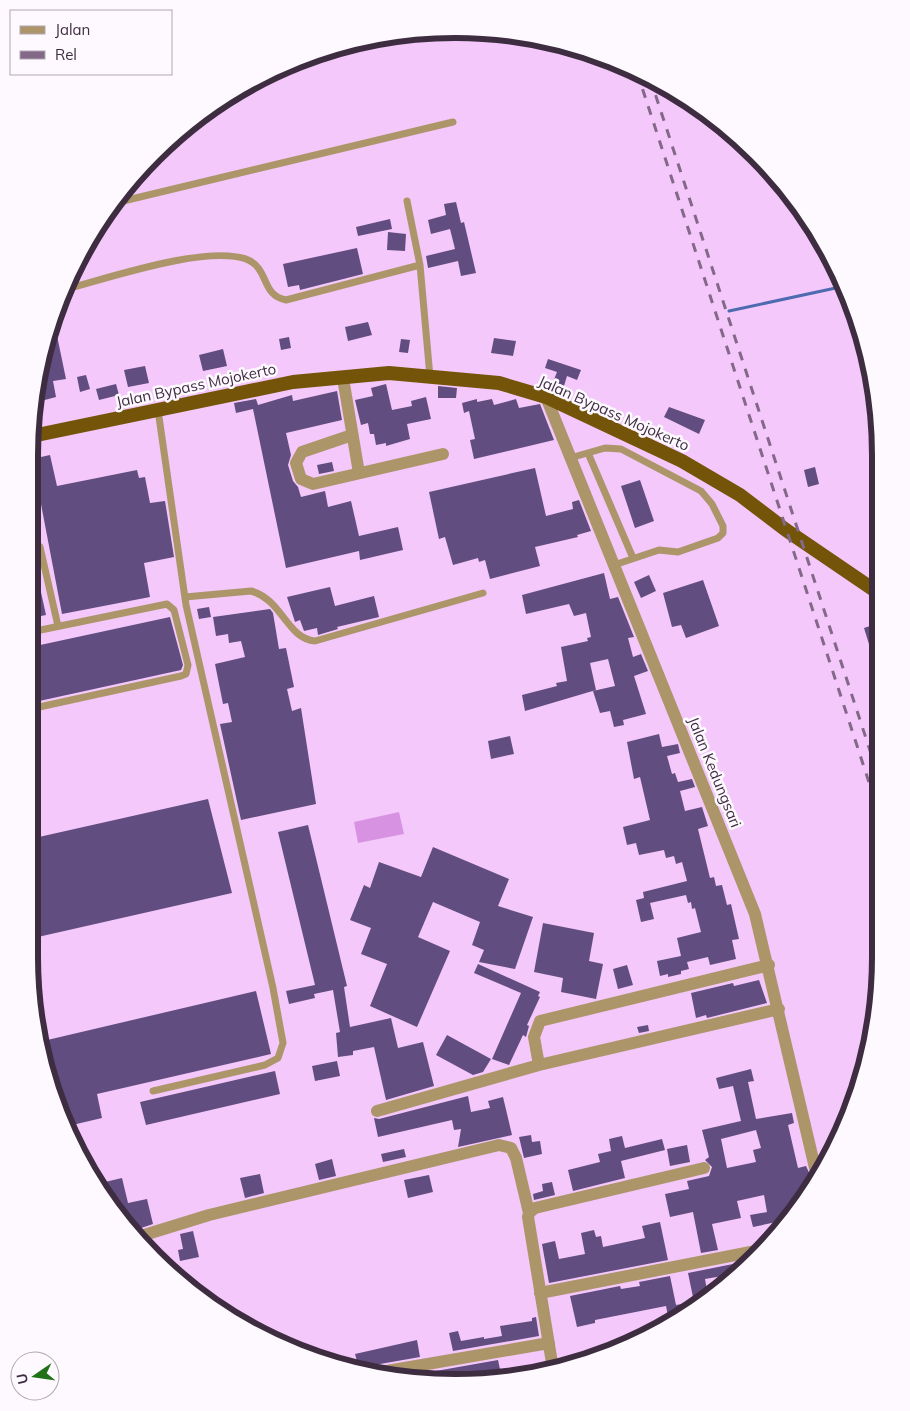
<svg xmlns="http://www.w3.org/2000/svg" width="910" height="1411" viewBox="0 0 910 1411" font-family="Mulish,sans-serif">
<rect width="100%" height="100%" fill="#f4c8fb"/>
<path fill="#d793e2" d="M399,812L404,834L358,843L354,822Z"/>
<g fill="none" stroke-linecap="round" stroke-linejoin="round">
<path stroke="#4f6bb0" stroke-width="3" d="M729,311L845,286"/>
</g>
<path fill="#614d7f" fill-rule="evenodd" d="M456,202L461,223L464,222L476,273L461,276L458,261L428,268L426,256L455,249L450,229L431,234L428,220L446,215L444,204Z
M390,219L392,229L358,236L356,227Z
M388,232L406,234L405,251L387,250Z
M357,248L363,274L300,290L299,285L288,287L283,264Z
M368,322L372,335L348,341L345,327Z
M55,326L66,379L53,381L56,397L41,401L37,384Z
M289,337L291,348L281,350L279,339Z
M494,338L516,341L513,356L491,353Z
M401,339L410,340L408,353L399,352Z
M223,349L227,366L203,371L199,355Z
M548,359L581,370L577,380L567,376L564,386L553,382L557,372L545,368Z
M145,366L149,383L128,387L124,370Z
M86,375L90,389L80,392L77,377Z
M116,384L119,395L99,400L96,389Z
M386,384L392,410L412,406L411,401L426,397L431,419L407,424L410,439L386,446V443L376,445L374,434H370L368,423L361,425L355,400L373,396L371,388Z
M438,386L457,388L456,398H438Z
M337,391L342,420L286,433L291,455L288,465L293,481L298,487L301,497L325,491L328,507L351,501L359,536L398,527L403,550L360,560L359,551L286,568L253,409L236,413L234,403L256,399L258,405L292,395L293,401Z
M477,399V402L492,399L494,405L516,399L519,408L540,404L554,440L474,459L470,440L475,439L469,411L464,413L462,403Z
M669,407L705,420L699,434L664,417Z
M50,455L57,486L137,470L139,478L145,477L150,503L165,501L174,557L144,563L150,597L62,614L41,504L32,506V459Z
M332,462L334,471L319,474L317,465Z
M815,467L819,484L808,487L804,470Z
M535,468L546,516L573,509L572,502L579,500L591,531L577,535L578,537L535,547L540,566L490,579L485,560L479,562L478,558L453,565L445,537L439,539L429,492Z
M640,480L654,521L635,528L621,486Z
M35,565L46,615L31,618V566Z
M604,573L610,599L618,597L634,637L628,638L633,657L641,654L648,671L634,676L646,714L623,720L624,725L614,727L610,711L600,713L593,691L615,686L608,659L590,663L596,690L525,711L522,695L557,686L556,683L567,681L561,647L588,641L587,638L591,637L586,613L574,616L569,604L526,614L522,595Z
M649,575L656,591L641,598L634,582Z
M703,580L719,626L686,638L681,625L672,627L663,593Z
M330,587L335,606L374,596L379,617L337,627L338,629L318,635L317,628L304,631L300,620L295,622L287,597Z
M209,607L211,617L199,619L197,609Z
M880,608L879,670H877L864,628L870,626Z
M270,609L273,613L279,649L286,648L294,687L287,689L292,711L301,708L316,804L241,820L220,724L232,722L228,703L223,704L215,664L245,657L241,641L229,643L228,634L216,636L213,617Z
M170,617L183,665L181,670L30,703L31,647Z
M659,734L662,747L678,744L680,753L667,756L672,774L675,773L678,782L692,779L695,787L680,791L685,811L702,807L708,826L698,829L710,878L714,877L716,886L722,885L727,905L731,904L739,939L732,940L736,959L710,965L708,957L687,962L689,969L681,971V974L668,977V974L660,976L657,961L681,956L677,938L701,932L695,908L692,909L691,902L688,903L686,895L650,903L654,919L641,922L636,900L644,898L643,892L687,881L682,862L676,864L674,856L666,858L664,850L639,855L636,843L627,845L623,827L650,820L640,777L634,779L627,742Z
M510,736L514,754L491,759L488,741Z
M208,799L232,893L29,939L30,839Z
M308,825L347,986L344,987L350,1027L391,1018L398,1048L423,1042L434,1086L386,1100L374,1047L353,1051V1055L338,1057L336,1033L340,1032L333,990L314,994L315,998L289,1004L286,991L315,985L278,832Z
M433,847L509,879L498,906L533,917L515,969L479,962L484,950L472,945L480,922L433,902L418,937L450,951L417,1027L370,1006L387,964L361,954L371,928L350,920L364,885L370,888L379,862L421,877Z
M543,923L594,933L589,961L603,964L596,999L561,992L563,978L534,972Z
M478,964L540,992L538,996L540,997L527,1025L529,1026L526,1037L523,1035L509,1065L492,1059L521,993L474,973Z
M627,965L633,985L618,989L613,969Z
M759,980L767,1003L707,1018L706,1015L696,1018L691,993L733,983L734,986Z
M256,991L271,1054L97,1094L102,1118L68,1126L51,1093L43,1041Z
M648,1025L649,1031L639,1033L637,1027Z
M447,1035L491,1059L483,1072L473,1075L436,1055Z
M337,1061L340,1076L315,1081L312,1066Z
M751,1069L754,1081L748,1082L756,1119L792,1113L794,1123L788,1125L798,1168L806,1166L812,1179L786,1220L753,1227L750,1215L767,1212L764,1195L737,1201L741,1218L712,1224L718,1250L701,1253L693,1212L670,1217L665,1194L689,1189L687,1181L709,1176L712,1167L705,1160L709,1157L702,1130L741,1121L733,1086L719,1089L716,1078ZM756,1130L761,1148L753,1150L756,1162L727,1168L721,1139Z
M275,1071L280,1094L146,1125L140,1102Z
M468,1096L471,1112L490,1108L488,1101L503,1097L512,1135L458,1147L461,1129L454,1130L452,1120L378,1137L374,1118L379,1119Z
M531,1135L532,1142L540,1141L542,1154L524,1158L519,1137Z
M622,1136L625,1148L662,1139L665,1150L621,1161L625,1178L573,1191L568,1170L600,1162L598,1154L611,1151L609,1139Z
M687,1145L690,1162L670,1166L667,1149Z
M404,1149L406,1157L383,1162L381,1154Z
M332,1159L336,1176L319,1180L315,1164Z
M260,1174L264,1193L245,1198L240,1178Z
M429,1175L433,1192L408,1198L404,1180Z
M122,1178L128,1203L147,1199L153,1224L135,1230L110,1203L105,1182Z
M552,1182L555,1195L534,1200L533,1194L543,1191L542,1184Z
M660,1222L668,1260L549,1283L542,1244L555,1241L559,1259L585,1254L581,1233L594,1230L596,1237L601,1236L603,1247L645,1238L642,1226Z
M193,1231L199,1257L180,1261L178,1250L183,1249L180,1234Z
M748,1261L734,1274L705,1279L708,1296L692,1311L669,1321L666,1306L595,1320V1323L577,1327L570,1296L620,1286L621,1289L640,1286L639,1282L670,1276L676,1305L694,1302L688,1273Z
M536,1317L539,1336L453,1351L449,1333L458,1331L461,1341L484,1337V1339L502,1336L500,1326L532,1321V1318Z
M417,1340L420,1357L380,1364L368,1370L359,1368L355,1354Z
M498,1360L501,1374L427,1381L420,1380L419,1374Z"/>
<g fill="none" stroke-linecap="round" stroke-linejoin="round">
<path stroke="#ad956a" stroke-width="7" d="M407,201L420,265L430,377
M115,203L453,122
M66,289C109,278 205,245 246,259C270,268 260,295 286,300L420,265
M588,453L633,558
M570,458L605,448L621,449L701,491L712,504L723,526V533L718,538L678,552L659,550L614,565
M32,540L40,547L58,626
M185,597L251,591C282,599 287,639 315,641L483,593
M30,709L181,676L186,674L188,665L174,610L167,604L31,632
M153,1091L265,1065L278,1058L283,1043L273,988L186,605L158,410
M593,1355L595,1354"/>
<path stroke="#ad956a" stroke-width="12" d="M343,378L359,473
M546,397L755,914L816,1172
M352,435L302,452L296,463L301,479L313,484L443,454
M769,965L540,1021L534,1037L539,1065L779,1009
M377,1111L539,1065
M141,1236L209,1215L499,1145L511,1148L516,1158L529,1213
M540,1293L761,1250
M553,1369L528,1217L529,1213L535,1208L704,1168
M381,1372L549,1343"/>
<path stroke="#745408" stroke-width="14" d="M32,436L293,382L389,373L499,383L546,397L682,461L740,495L786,530L880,594"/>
<path stroke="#836888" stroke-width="3" stroke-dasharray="9 9" stroke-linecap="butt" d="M637,72L879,813
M650,78L879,778"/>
</g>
<g text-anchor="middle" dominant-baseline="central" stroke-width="5" stroke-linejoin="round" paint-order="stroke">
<g font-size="15" fill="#3e2d41" stroke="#fdf9fe">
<text transform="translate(196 385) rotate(-12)">Jalan Bypass Mojokerto</text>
<text transform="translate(614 413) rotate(24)">Jalan Bypass Mojokerto</text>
<text transform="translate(715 772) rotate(68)">Jalan Kedungsari</text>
</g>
</g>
<path d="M0 0H910V1411H0ZM455 38H455A417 417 0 0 1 872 455V957A417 417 0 0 1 455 1374H455A417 417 0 0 1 38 957V455A417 417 0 0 1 455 38Z" fill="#fdf9fe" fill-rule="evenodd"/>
<path fill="none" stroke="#3e2d41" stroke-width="6" d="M455 38H455A417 417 0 0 1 872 455V957A417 417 0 0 1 455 1374H455A417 417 0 0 1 38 957V455A417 417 0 0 1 455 38Z"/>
<rect x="10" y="10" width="162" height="65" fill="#fdf9fe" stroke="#b1a7b2"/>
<rect x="20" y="26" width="25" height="8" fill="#ad956a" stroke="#b1a7b2"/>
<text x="55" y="35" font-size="15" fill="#3e2d41">Jalan</text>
<rect x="20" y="51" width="25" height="8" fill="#836888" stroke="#b1a7b2"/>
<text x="55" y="60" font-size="15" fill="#3e2d41">Rel</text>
<g transform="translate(35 1376) rotate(257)"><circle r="24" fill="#fdf9fe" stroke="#b1a7b2"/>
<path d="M0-4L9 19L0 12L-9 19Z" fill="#207118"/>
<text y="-8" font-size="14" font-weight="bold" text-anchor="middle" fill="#3e2d41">U</text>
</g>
</svg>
